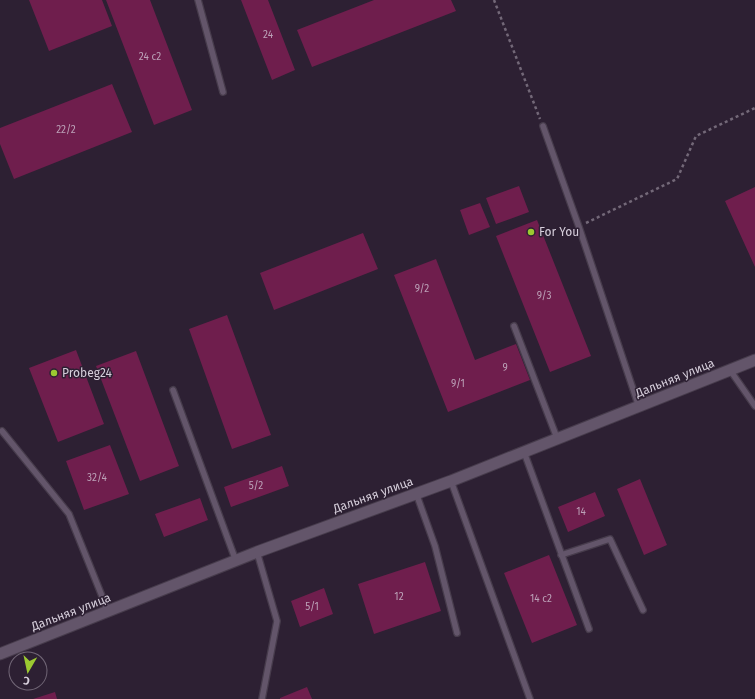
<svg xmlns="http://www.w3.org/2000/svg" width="755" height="699" viewBox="0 0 755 699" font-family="'Fira Sans',sans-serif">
<rect width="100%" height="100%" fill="#2d2033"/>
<path fill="#6f1e4d" d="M29,0H102L112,26L49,51Z
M106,0H150L192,110L154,125Z
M241,0H268L295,70L272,80Z
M374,0H451L456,11L312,67L297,30Z
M112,84L132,132L14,179L0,144V128Z
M519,186L529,212L496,224L486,198Z
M755,187V267L725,201Z
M480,203L490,227L469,235L460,210Z
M537,220L591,356L550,372L496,236Z
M363,233L378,269L274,310L260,273Z
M436,259L475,360L516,344L530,380L448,412L394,275Z
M227,315L271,435L232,449L189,329Z
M76,350L104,424L58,442L29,368Z
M136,351L179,466L140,481L96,366Z
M110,445L129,494L84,510L66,461Z
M282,466L289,486L231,507L224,487Z
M640,479L667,545L644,555L617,489Z
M595,492L605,516L568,532L558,507Z
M200,498L208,520L164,537L155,514Z
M549,555L577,625L532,643L504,573Z
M425,562L441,611L374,634L358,584Z
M324,588L333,614L300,627L291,601Z
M307,687L312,699H280V698Z
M55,692L57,699H33Z"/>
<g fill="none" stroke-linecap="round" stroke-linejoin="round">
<defs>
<path id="service" d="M198,0L223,92
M543,126L579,227L639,407
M514,326L557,438
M730,370L755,406
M173,390L236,561
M2,431L69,514L108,611
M524,452L589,629
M451,481L530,699
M416,493L435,546L457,633
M257,552L277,621L262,699
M561,555L610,539L643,610"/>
<path id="minor" d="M0,654L257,552L451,481L755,360"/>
</defs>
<use href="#service" stroke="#473c4c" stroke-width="8"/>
<use href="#minor" stroke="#473c4c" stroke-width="13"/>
<path stroke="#736878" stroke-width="2.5" stroke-dasharray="3 3" stroke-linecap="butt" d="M494,0L540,119
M586,223L677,179L696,136L755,108"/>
<use href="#service" stroke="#63556a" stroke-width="5.5"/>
<use href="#minor" stroke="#63556a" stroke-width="11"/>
</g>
<g fill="#9cca31" stroke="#2d2033" stroke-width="1.5">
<circle cx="531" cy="232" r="4"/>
<circle cx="54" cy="373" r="4"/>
</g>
<g text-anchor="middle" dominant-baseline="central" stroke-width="3" stroke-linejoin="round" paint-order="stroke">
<g font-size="10" fill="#bca2b8">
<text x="268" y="35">24</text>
<text x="150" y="57">24 с2</text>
<text x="66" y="130">22/2</text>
<text x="422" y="289">9/2</text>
<text x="544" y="296">9/3</text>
<text x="505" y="368">9</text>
<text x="458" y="384">9/1</text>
<text x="97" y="478">32/4</text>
<text x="256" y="486">5/2</text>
<text x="581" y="512">14</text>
<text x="399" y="597">12</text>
<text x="541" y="599">14 с2</text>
<text x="312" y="607">5/1</text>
</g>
<g font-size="12" fill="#d6cedb" stroke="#2d2033" text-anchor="start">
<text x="539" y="232">For You</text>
<text x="62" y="373">Probeg24</text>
</g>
<g font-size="12" fill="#d6cedb" stroke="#2d2033">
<text transform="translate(675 378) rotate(-22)">Дальняя улица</text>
<text transform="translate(373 495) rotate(-20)">Дальняя улица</text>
<text transform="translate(71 612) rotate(-21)">Дальняя улица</text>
</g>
</g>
<g transform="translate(28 671) rotate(189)"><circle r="19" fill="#2d2033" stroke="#716676"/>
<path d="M0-3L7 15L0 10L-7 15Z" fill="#9cca31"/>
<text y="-6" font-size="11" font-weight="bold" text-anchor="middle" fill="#d6cedb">С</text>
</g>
</svg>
